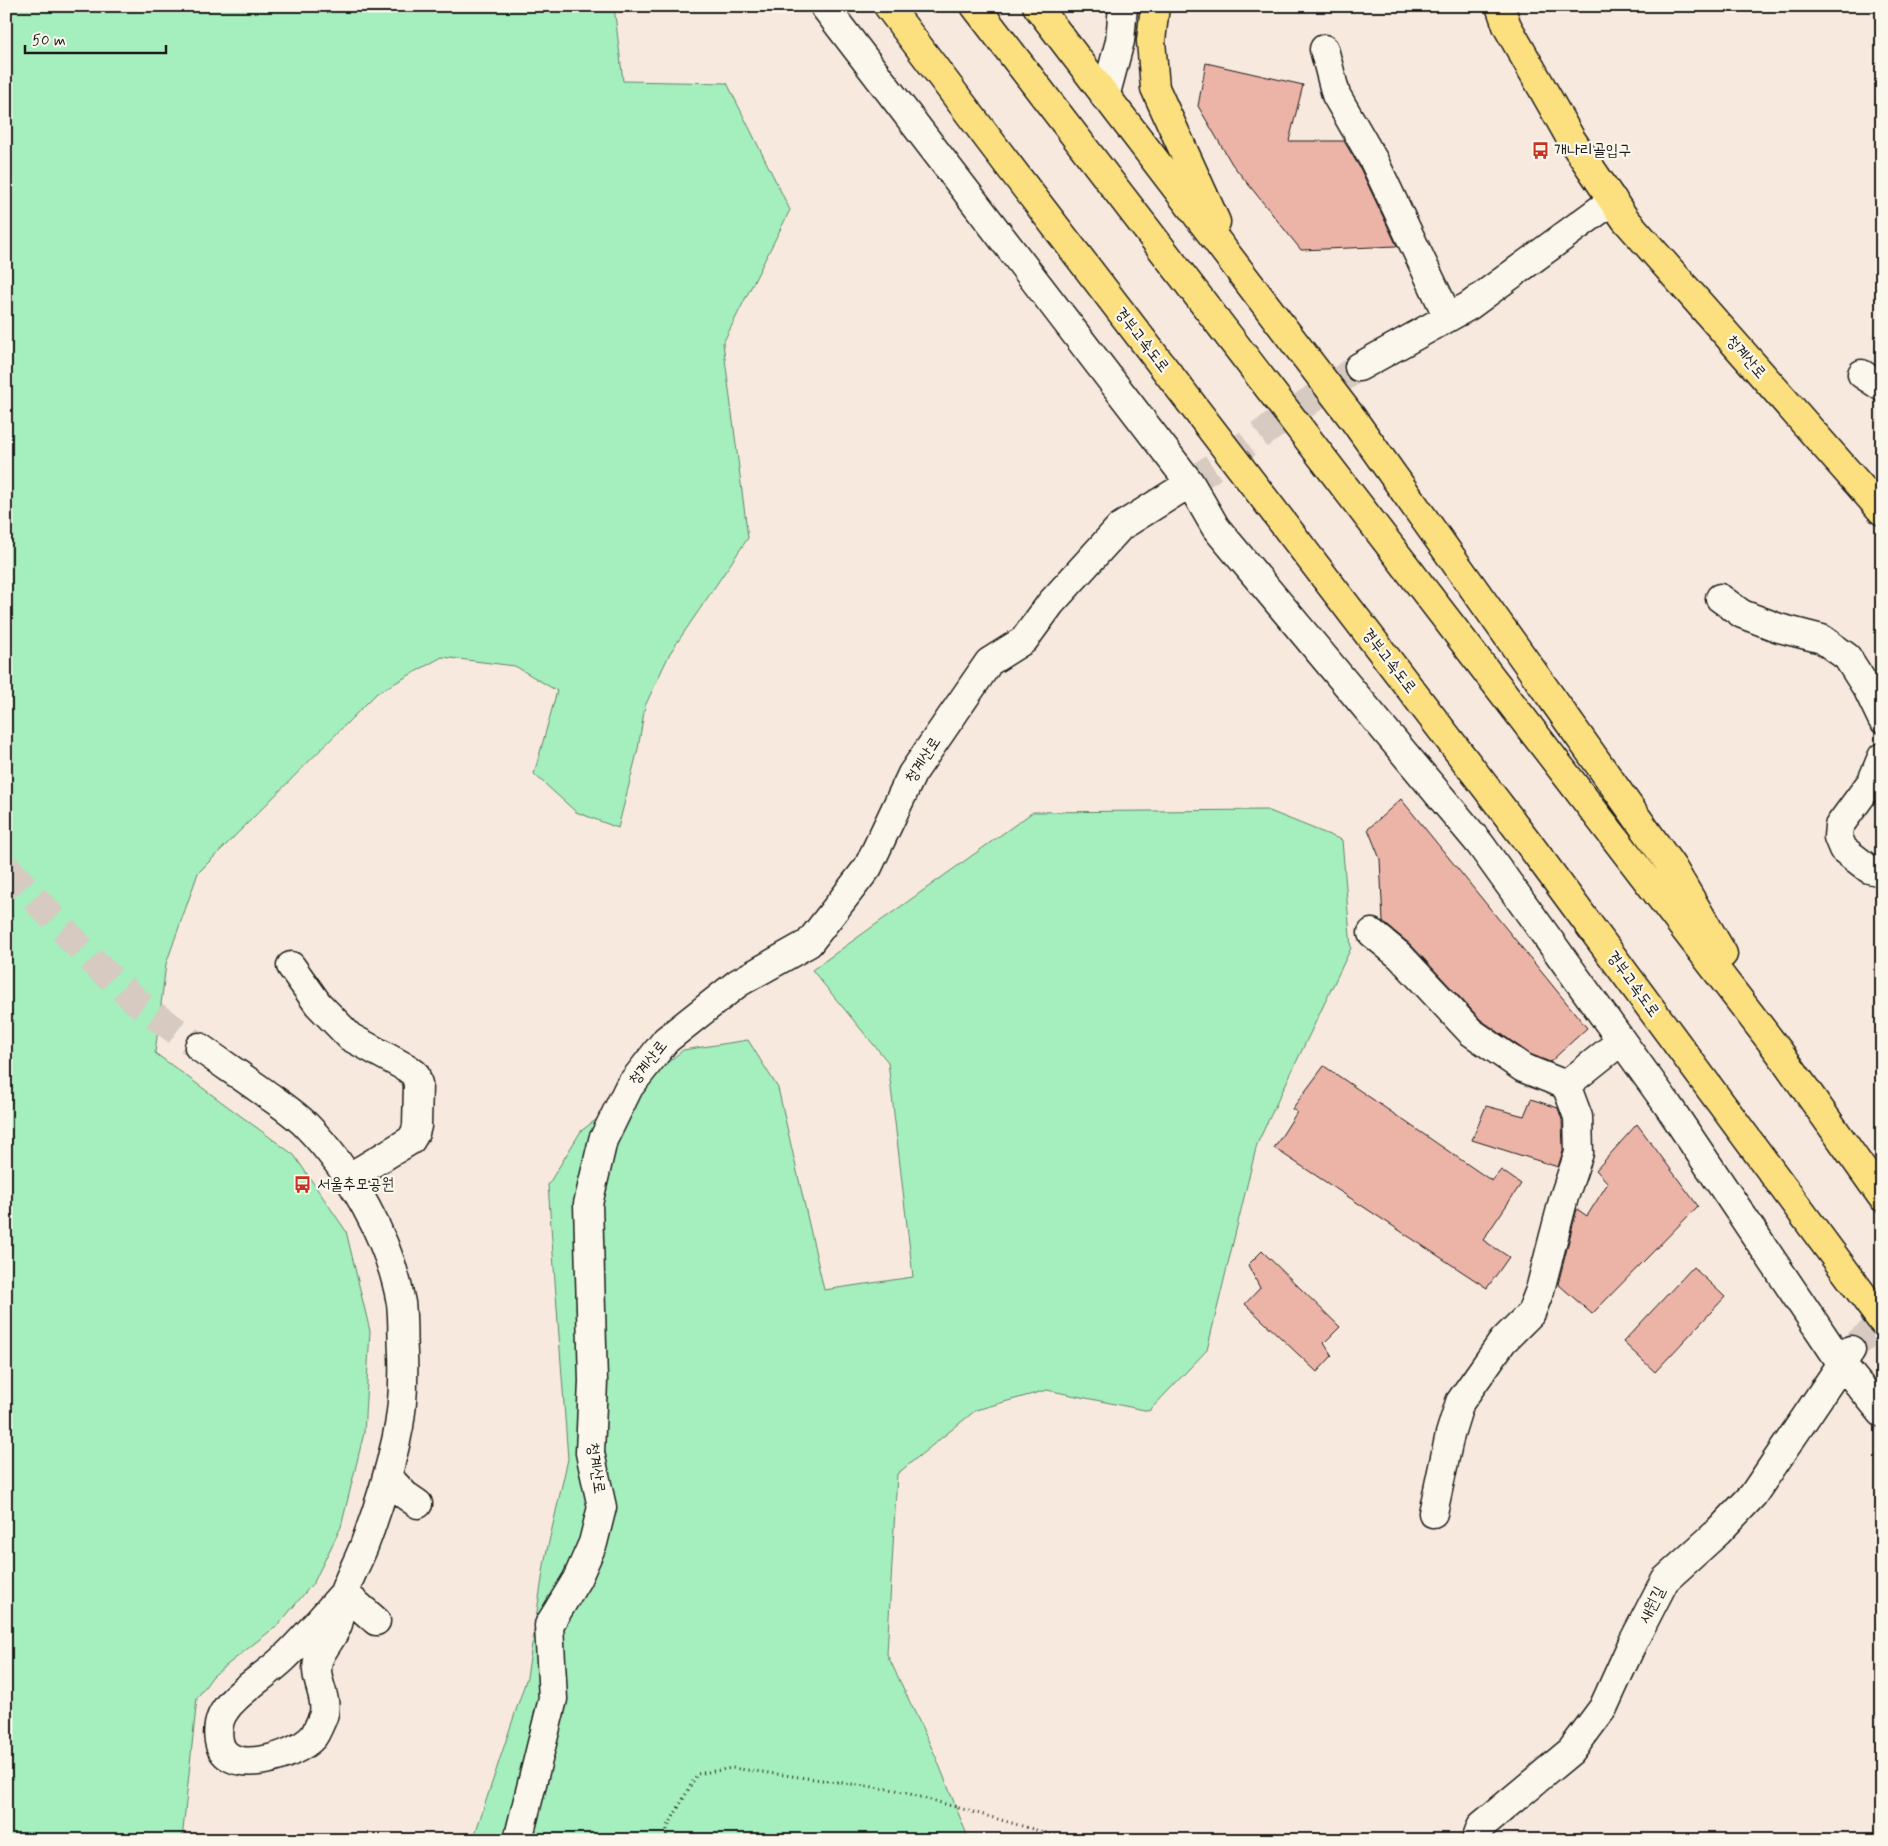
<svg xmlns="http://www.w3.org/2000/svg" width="1888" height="1846" viewBox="0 0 1888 1846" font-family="Mynerve,'Poor Story',sans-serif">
<rect width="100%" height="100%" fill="#f8e9de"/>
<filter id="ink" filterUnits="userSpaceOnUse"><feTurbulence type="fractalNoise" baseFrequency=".02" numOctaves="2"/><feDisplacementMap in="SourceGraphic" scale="10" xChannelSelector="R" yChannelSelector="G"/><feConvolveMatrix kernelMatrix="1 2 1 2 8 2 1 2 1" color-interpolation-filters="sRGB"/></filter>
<g filter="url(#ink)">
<path fill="#a5eebd" stroke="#60856c" d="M30,6H614L623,81L727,83L790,210L723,343L748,538L670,653L645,706L638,749L618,828L576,812L534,774L557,691L515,666L442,657L377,693L198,873L166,964L155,1053L294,1155L346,1231L370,1331L364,1433L341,1527L314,1582L279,1624L213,1676L197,1698L182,1840H6V8Z
M1267,810L1342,840L1351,948L1257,1144L1207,1350L1149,1411L1047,1390L976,1410L897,1474L887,1654L936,1757L969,1840H473L527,1677L545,1559L568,1459L548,1185L581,1131L621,1101L683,1050L748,1040L778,1088L824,1290L913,1277L888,1062L812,970L1033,812Z"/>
<path fill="#ecb3a7" stroke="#1c1c1c" d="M1206,63L1303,85L1289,141H1344L1360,168L1397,246L1301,250L1232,164L1198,106Z
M1401,799L1587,1028L1550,1062L1530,1054L1481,1020L1411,945L1383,922L1380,859L1368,829Z
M1324,1066L1492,1181L1501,1170L1521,1184L1483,1240L1509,1257L1487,1288L1274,1148L1297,1112L1292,1109Z
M1531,1099L1558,1108L1562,1120L1563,1151L1558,1167L1472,1140L1486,1106L1524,1116Z
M1637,1124L1698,1206L1592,1314L1558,1284L1577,1209L1587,1216L1608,1183L1596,1170Z
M1262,1251L1340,1327L1324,1343L1332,1356L1317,1372L1245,1304L1260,1288L1248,1265Z
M1693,1267L1725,1297L1655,1372L1623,1342Z"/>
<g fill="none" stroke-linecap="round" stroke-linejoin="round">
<path stroke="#d7cac1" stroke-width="28" stroke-dasharray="28 14" stroke-linecap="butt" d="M1190,483L1359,367
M6,867L94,963L143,1007L199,1047
M1853,1347L1882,1323"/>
<defs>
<path id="minor" d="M824,6L1190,483L1216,528L1480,844L1667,1104L1842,1364L1882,1413
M1324,49L1336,95L1374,161L1448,317
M1105,97L1120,41L1123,6
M1359,367L1469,306L1613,200
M1862,374L1882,387
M1720,598L1742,614L1779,628L1822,639L1847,657L1868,690L1882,719
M1882,757L1872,781L1839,826L1838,837L1843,849L1869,869L1882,872
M1372,933L1400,956L1471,1032L1523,1068L1566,1085
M291,966L318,1004L350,1037L407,1068L415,1074L418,1084L417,1126L415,1133L411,1140L348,1178
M199,1047C220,1062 241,1076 262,1091C277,1102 293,1112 306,1125C351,1171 390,1240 401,1303C403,1319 402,1337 403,1353C404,1382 403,1412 396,1441C388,1477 377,1512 364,1546C358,1561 350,1576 344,1592C341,1602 341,1614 338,1624C334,1636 324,1646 319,1658C311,1678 330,1697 323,1717C320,1723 317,1732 313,1737C296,1756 226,1779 219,1741C217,1730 219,1718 226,1709C237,1692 268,1674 284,1658C305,1638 324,1615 344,1593
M388,1477L405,1495L418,1504
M1433,1513L1450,1434L1460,1402L1503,1341L1531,1313L1540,1290L1564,1197L1579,1153L1578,1117L1566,1085L1621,1041
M344,1593L376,1621
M518,1840L553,1699L549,1625L577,1579L593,1543L602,1507L590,1453L593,1381L588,1204L603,1140L629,1087L666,1040L738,983L809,943L868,867L912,774L989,662L1024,640L1051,603L1120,527L1190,483
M1476,1840L1481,1826L1571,1751L1603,1708L1633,1642L1665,1580L1718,1532L1753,1495L1851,1350"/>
<path id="major" d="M1500,6L1507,26L1571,139L1625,219L1882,511"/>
<path id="highway" d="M888,6L993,145L1527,841L1882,1321
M975,6L1780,1053L1882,1197
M1037,6L1353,419L1672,867L1723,954
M1155,6L1151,41L1155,88L1216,222"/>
</defs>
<use href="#minor" stroke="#1c1c1c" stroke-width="31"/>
<use href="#major" stroke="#1c1c1c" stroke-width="31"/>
<use href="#highway" stroke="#1c1c1c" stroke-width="31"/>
<path stroke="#1c1c1c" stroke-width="3" stroke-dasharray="1 4" stroke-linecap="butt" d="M666,1840L667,1828L697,1774L732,1768L896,1790L1057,1836L1058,1840"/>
<use href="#minor" stroke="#fbf7ec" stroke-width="28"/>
<use href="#major" stroke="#fce080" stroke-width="28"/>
<use href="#highway" stroke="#fce080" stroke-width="28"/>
</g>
</g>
<defs>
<symbol id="bus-bare" viewBox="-9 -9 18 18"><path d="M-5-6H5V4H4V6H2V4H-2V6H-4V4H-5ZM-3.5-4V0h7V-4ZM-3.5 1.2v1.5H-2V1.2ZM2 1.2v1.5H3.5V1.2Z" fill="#c8321e" stroke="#fbf7ec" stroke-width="2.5" paint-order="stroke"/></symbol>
</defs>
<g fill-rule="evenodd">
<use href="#bus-bare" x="1528" y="138" width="25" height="25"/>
<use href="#bus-bare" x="290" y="1172" width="25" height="25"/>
</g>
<g text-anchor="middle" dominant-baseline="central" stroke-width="4.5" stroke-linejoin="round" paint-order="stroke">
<g font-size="16" fill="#1c1c1c" stroke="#fbf7ec" text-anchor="start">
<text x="1554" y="150">개나리골입구</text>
<text x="317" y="1184">서울추모공원</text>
</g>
<g font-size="16" fill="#1c1c1c" stroke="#fbf7ec">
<text transform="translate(1142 340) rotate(52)">경부고속도로</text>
<text transform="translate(1746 357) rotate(49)">청계산로</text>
<text transform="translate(1389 661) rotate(52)">경부고속도로</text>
<text transform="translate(923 760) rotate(-57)">청계산로</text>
<text transform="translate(1633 984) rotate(54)">경부고속도로</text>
<text transform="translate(648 1063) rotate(-52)">청계산로</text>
<text transform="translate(596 1468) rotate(82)">청계산로</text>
<text transform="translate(1652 1605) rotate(-63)">새원길</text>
</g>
</g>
<rect width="1888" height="1846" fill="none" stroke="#fbf7ec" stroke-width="25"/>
<rect x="12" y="12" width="1863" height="1821" fill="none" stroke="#1c1c1c" stroke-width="2" filter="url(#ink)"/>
<path d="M25 45v8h141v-8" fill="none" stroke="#1c1c1c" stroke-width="2.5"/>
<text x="32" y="45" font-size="15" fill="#1c1c1c" stroke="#fbf7ec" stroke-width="4" paint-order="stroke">50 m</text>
</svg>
